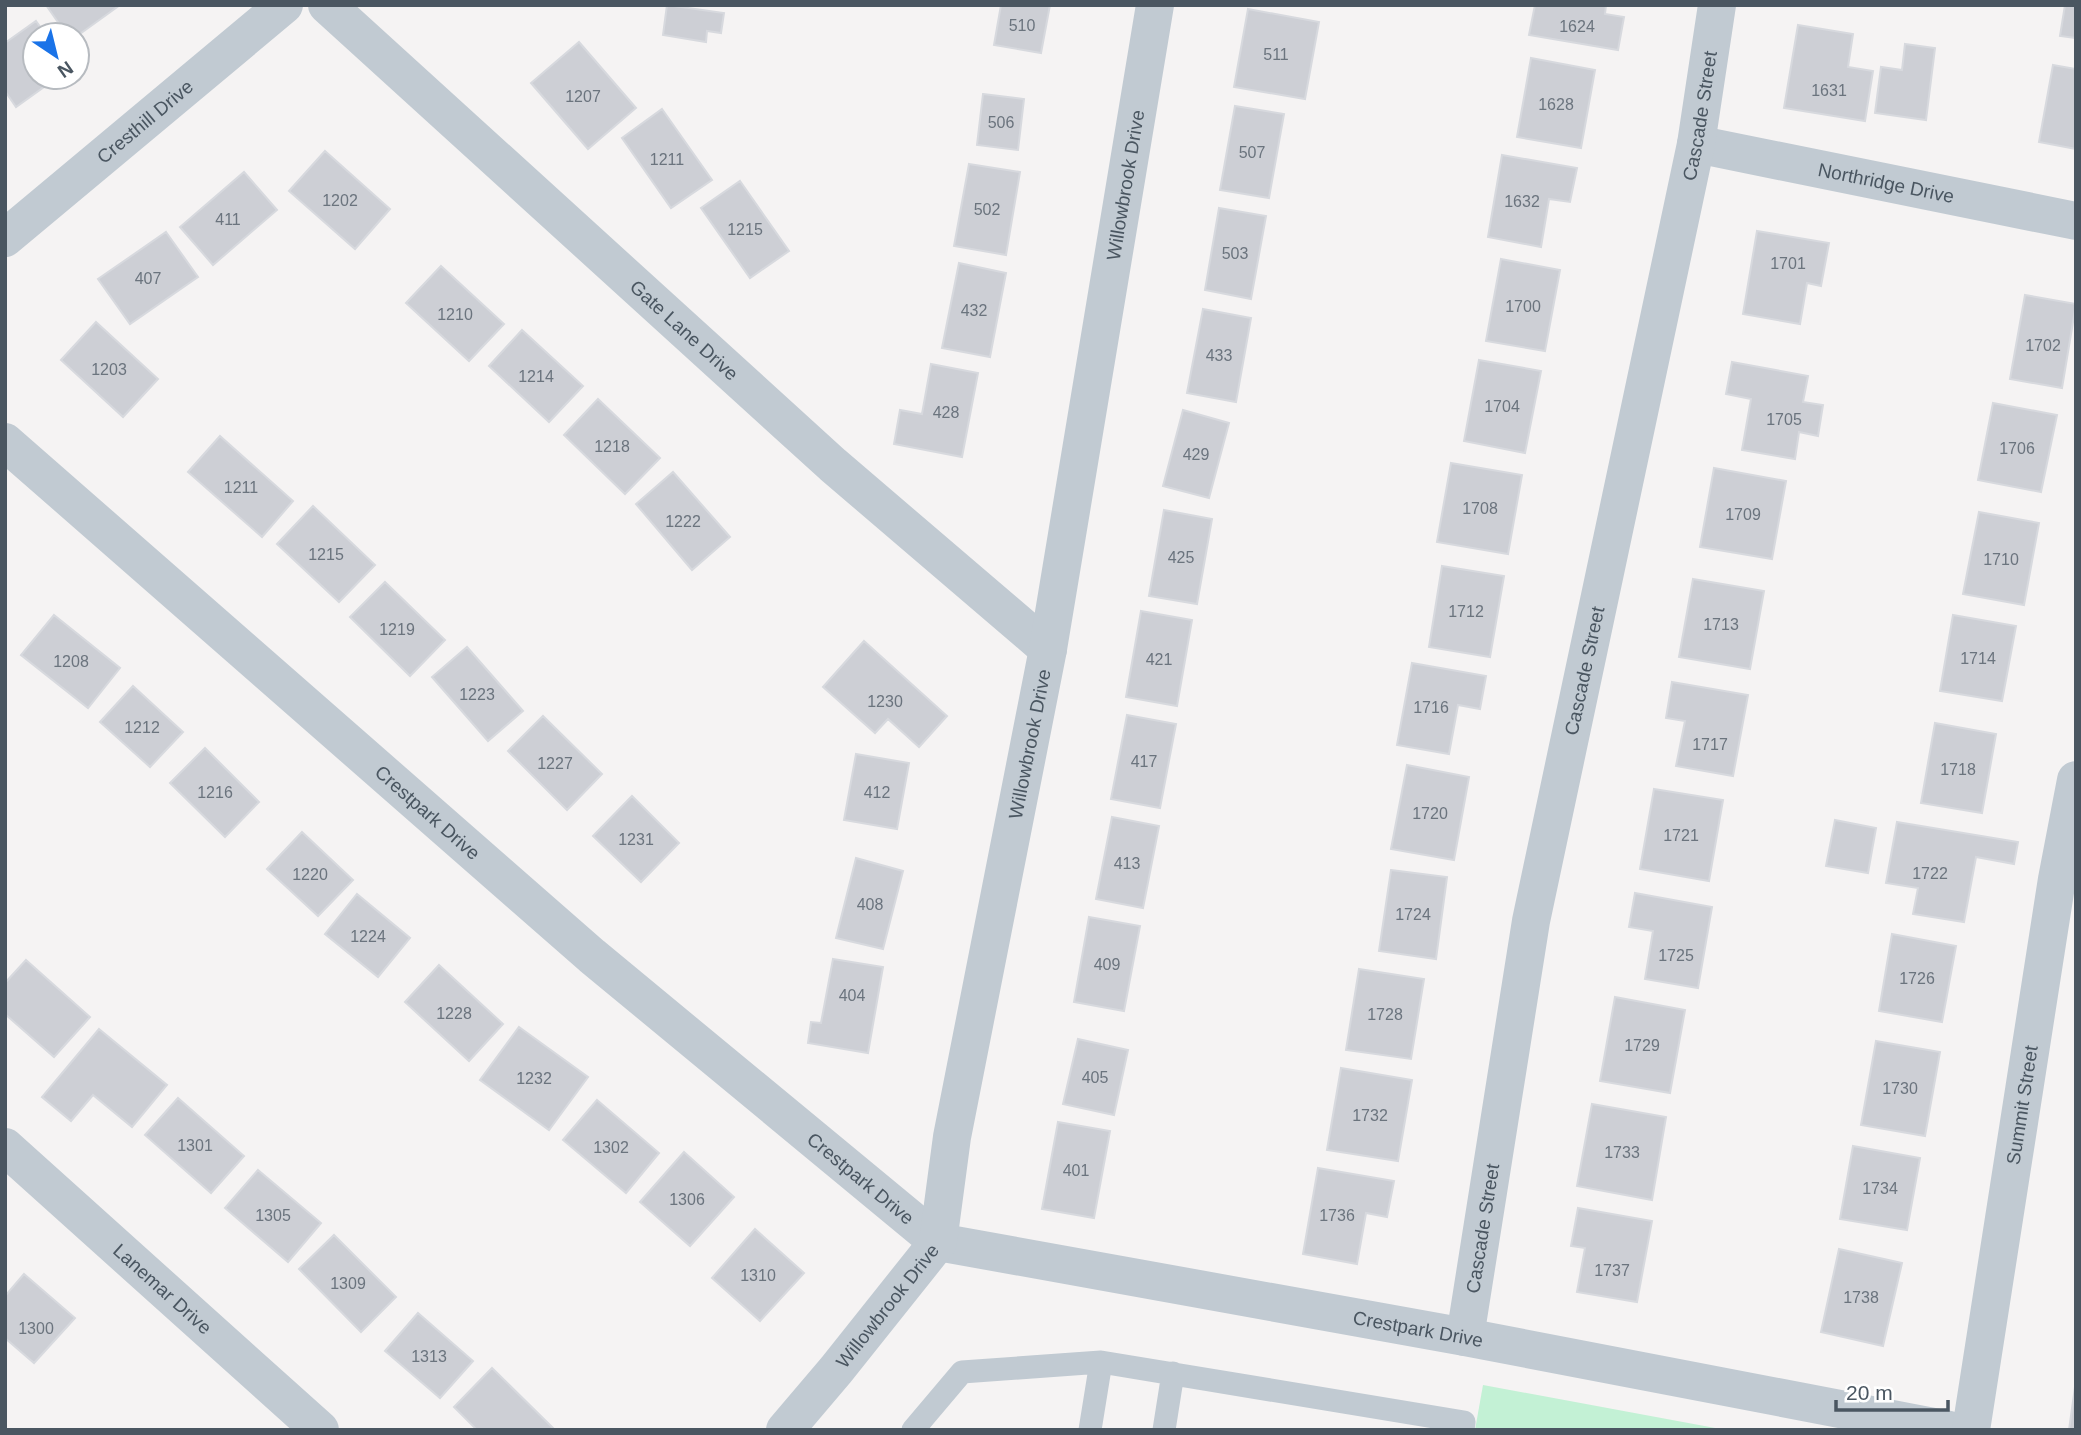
<svg xmlns="http://www.w3.org/2000/svg" width="2081" height="1435" viewBox="0 0 2081 1435" font-family="Arial,sans-serif">
<rect width="100%" height="100%" fill="#f5f3f3"/>
<path fill="#c3f1d5" d="M1483,1385L1726,1430H1475Z"/>
<path fill="#cdcfd5" stroke="#d7d9de" stroke-width="2" d="M46,5H120L77,36L67,35Z
M667,5L724,13L721,33L707,31L706,42L663,35Z
M1001,5H1050L1041,53L994,45Z
M1535,5H1606L1605,14L1624,17L1618,50L1529,35Z
M2065,5H2076V38L2060,36Z
M1248,9L1319,22L1305,99L1234,87Z
M36,21L46,35H35V77H58L16,107L5,91V43Z
M1798,25L1853,34L1848,67L1873,71L1865,121L1784,108Z
M579,42L636,108L588,149L531,83Z
M1905,44L1935,48L1926,120L1875,113L1881,67L1902,70Z
M1531,58L1595,70L1581,148L1517,137Z
M2053,65L2076,69V149L2039,142Z
M983,94L1024,99L1018,150L977,145Z
M1235,106L1284,114L1269,198L1220,190Z
M662,109L712,180L671,208L622,138Z
M325,151L390,209L355,249L289,191Z
M1502,155L1577,168L1570,202L1549,199L1541,247L1488,237Z
M969,164L1020,172L1006,255L954,246Z
M244,172L277,210L213,265L180,227Z
M740,181L789,251L750,278L701,208Z
M1219,208L1266,216L1251,299L1205,290Z
M1757,231L1829,243L1821,286L1807,283L1800,324L1743,314Z
M166,232L198,277L130,324L98,279Z
M1501,259L1560,270L1545,351L1486,341Z
M959,263L1006,273L990,357L942,348Z
M441,266L504,324L469,361L406,303Z
M2025,295L2076,304L2062,388L2010,379Z
M1203,309L1251,318L1236,402L1187,393Z
M96,322L158,379L123,417L61,360Z
M522,330L583,386L549,422L489,366Z
M1479,360L1541,371L1525,453L1464,441Z
M1732,362L1808,376L1803,402L1823,405L1818,436L1799,432L1795,459L1742,450L1751,399L1726,394Z
M931,364L978,373L962,457L894,444L900,410L922,414Z
M598,399L660,458L625,494L564,435Z
M1993,403L2057,415L2041,492L1978,480Z
M1183,410L1229,423L1209,498L1163,486Z
M220,436L293,501L262,537L188,472Z
M1451,463L1522,475L1508,554L1437,542Z
M1714,468L1786,481L1772,559L1700,547Z
M673,472L730,537L692,570L636,504Z
M313,506L375,565L339,602L277,544Z
M1164,510L1212,519L1197,604L1149,596Z
M1979,512L2039,523L2024,605L1963,594Z
M1442,566L1504,576L1490,657L1429,647Z
M1693,579L1764,591L1750,669L1679,657Z
M385,582L445,640L410,676L350,617Z
M1141,611L1192,620L1177,706L1126,697Z
M54,615L120,668L88,708L21,655Z
M1953,615L2016,626L2002,701L1940,691Z
M864,641L947,716L919,747L888,719L875,733L823,687Z
M467,647L523,711L488,741L432,677Z
M1412,663L1486,676L1480,709L1458,705L1449,754L1397,745Z
M1672,682L1748,695L1733,776L1676,766L1685,721L1666,718Z
M133,686L183,732L150,767L100,722Z
M1127,715L1176,724L1160,808L1111,799Z
M543,716L602,774L567,810L508,751Z
M1935,723L1996,734L1982,813L1921,803Z
M205,748L259,802L225,837L170,783Z
M856,754L909,763L897,829L844,820Z
M1407,765L1469,777L1454,860L1391,849Z
M1654,789L1723,800L1709,881L1640,869Z
M632,796L679,843L641,882L593,836Z
M1112,817L1159,826L1143,908L1096,899Z
M1835,820L1876,828L1868,873L1826,866Z
M1897,822L2018,842L2014,864L1976,857L1964,922L1913,914L1918,888L1886,883Z
M302,832L353,880L318,916L267,869Z
M856,858L903,871L883,949L836,938Z
M1391,870L1447,877L1436,959L1379,951Z
M1635,893L1712,907L1698,988L1645,979L1653,931L1629,927Z
M357,894L410,938L378,977L325,934Z
M1089,917L1140,926L1124,1011L1074,1002Z
M1892,934L1956,946L1942,1022L1879,1011Z
M833,959L883,967L868,1053L808,1043L811,1022L821,1023Z
M26,960L90,1017L54,1057L5,1014V983Z
M439,965L503,1024L469,1061L405,1002Z
M1359,969L1424,979L1411,1059L1346,1050Z
M1615,997L1685,1010L1670,1093L1600,1081Z
M519,1027L588,1077L549,1130L480,1080Z
M99,1029L167,1085L132,1127L93,1095L71,1121L42,1097Z
M1078,1039L1128,1050L1114,1115L1063,1104Z
M1876,1041L1940,1052L1925,1136L1861,1125Z
M1341,1068L1412,1080L1398,1161L1327,1150Z
M178,1098L244,1156L211,1193L145,1135Z
M597,1100L659,1153L626,1193L563,1140Z
M1592,1104L1666,1117L1652,1200L1577,1186Z
M1058,1122L1110,1131L1094,1218L1042,1209Z
M1853,1146L1920,1158L1907,1230L1840,1219Z
M684,1152L734,1197L690,1246L640,1202Z
M1318,1168L1394,1181L1387,1217L1366,1213L1357,1264L1303,1254Z
M258,1170L321,1223L288,1262L225,1208Z
M1578,1208L1652,1221L1637,1302L1577,1292L1585,1248L1571,1246Z
M755,1229L804,1273L760,1321L712,1278Z
M334,1235L396,1297L361,1332L299,1269Z
M1839,1249L1902,1263L1883,1346L1821,1332Z
M24,1274L75,1318L34,1363L5,1338V1296Z
M418,1313L473,1361L440,1398L385,1351Z
M492,1368L553,1428L552,1430H477L454,1407Z
M2076,1380V1430H2069Z"/>
<g fill="none" stroke-linecap="round" stroke-linejoin="round">
<path stroke="#c1cad2" stroke-width="23" d="M1101,1362L1464,1422L1463,1430
M913,1430L962,1372L1101,1362L1090,1430
M1164,1430L1173,1373"/>
<g stroke="#c1cad2" stroke-width="38">
<path id="s1" d="M327,5L833,465L1048,649"/>
<path id="s2" d="M1696,144L2076,221"/>
<path id="s3" d="M5,238L284,5"/>
<path id="s4" d="M5,442L592,956L938,1242L1465,1337L1949,1430"/>
<path id="s5" d="M5,1147L320,1430"/>
<path id="s6" d="M1465,1337L1531,921L1696,144L1717,5"/>
<path id="s7" d="M785,1430L836,1370L938,1242L952,1137L1048,649L1155,5"/>
<path id="s8" d="M1971,1430L2057,879L2076,780"/>
</g>
</g>
<g text-anchor="middle" dominant-baseline="central" stroke-width="5" stroke-linejoin="round" paint-order="stroke">
<g font-size="16" fill="#6b747e">
<text x="1022" y="25">510</text>
<text x="1577" y="26">1624</text>
<text x="1276" y="54">511</text>
<text x="1829" y="90">1631</text>
<text x="583" y="96">1207</text>
<text x="1556" y="104">1628</text>
<text x="1001" y="122">506</text>
<text x="1252" y="152">507</text>
<text x="667" y="159">1211</text>
<text x="340" y="200">1202</text>
<text x="1522" y="201">1632</text>
<text x="987" y="209">502</text>
<text x="228" y="219">411</text>
<text x="745" y="229">1215</text>
<text x="1235" y="253">503</text>
<text x="1788" y="263">1701</text>
<text x="148" y="278">407</text>
<text x="1523" y="306">1700</text>
<text x="974" y="310">432</text>
<text x="455" y="314">1210</text>
<text x="2043" y="345">1702</text>
<text x="1219" y="355">433</text>
<text x="109" y="369">1203</text>
<text x="536" y="376">1214</text>
<text x="1502" y="406">1704</text>
<text x="946" y="412">428</text>
<text x="1784" y="419">1705</text>
<text x="612" y="446">1218</text>
<text x="2017" y="448">1706</text>
<text x="1196" y="454">429</text>
<text x="241" y="487">1211</text>
<text x="1480" y="508">1708</text>
<text x="1743" y="514">1709</text>
<text x="683" y="521">1222</text>
<text x="326" y="554">1215</text>
<text x="1181" y="557">425</text>
<text x="2001" y="559">1710</text>
<text x="1466" y="611">1712</text>
<text x="1721" y="624">1713</text>
<text x="397" y="629">1219</text>
<text x="1978" y="658">1714</text>
<text x="1159" y="659">421</text>
<text x="71" y="661">1208</text>
<text x="477" y="694">1223</text>
<text x="885" y="701">1230</text>
<text x="1431" y="707">1716</text>
<text x="142" y="727">1212</text>
<text x="1710" y="744">1717</text>
<text x="1144" y="761">417</text>
<text x="555" y="763">1227</text>
<text x="1958" y="769">1718</text>
<text x="215" y="792">1216</text>
<text x="877" y="792">412</text>
<text x="1430" y="813">1720</text>
<text x="1681" y="835">1721</text>
<text x="636" y="839">1231</text>
<text x="1127" y="863">413</text>
<text x="1930" y="873">1722</text>
<text x="310" y="874">1220</text>
<text x="870" y="904">408</text>
<text x="1413" y="914">1724</text>
<text x="368" y="936">1224</text>
<text x="1676" y="955">1725</text>
<text x="1107" y="964">409</text>
<text x="1917" y="978">1726</text>
<text x="852" y="995">404</text>
<text x="454" y="1013">1228</text>
<text x="1385" y="1014">1728</text>
<text x="1642" y="1045">1729</text>
<text x="1095" y="1077">405</text>
<text x="534" y="1078">1232</text>
<text x="1900" y="1088">1730</text>
<text x="1370" y="1115">1732</text>
<text x="195" y="1145">1301</text>
<text x="611" y="1147">1302</text>
<text x="1622" y="1152">1733</text>
<text x="1076" y="1170">401</text>
<text x="1880" y="1188">1734</text>
<text x="687" y="1199">1306</text>
<text x="273" y="1215">1305</text>
<text x="1337" y="1215">1736</text>
<text x="1612" y="1270">1737</text>
<text x="758" y="1275">1310</text>
<text x="348" y="1283">1309</text>
<text x="1861" y="1297">1738</text>
<text x="36" y="1328">1300</text>
<text x="429" y="1356">1313</text>
</g>
<g font-size="19" fill="#4a5661" stroke="#fff">
<text stroke="none"><textPath href="#s6" startOffset="1244">Cascade Street</textPath></text>
<text stroke="none"><textPath href="#s3" startOffset="182">Cresthill Drive</textPath></text>
<text stroke="none"><textPath href="#s2" startOffset="194">Northridge Drive</textPath></text>
<text stroke="none"><textPath href="#s7" startOffset="1316">Willowbrook Drive</textPath></text>
<text stroke="none"><textPath href="#s1" startOffset="483">Gate Lane Drive</textPath></text>
<text stroke="none"><textPath href="#s6" startOffset="677">Cascade Street</textPath></text>
<text stroke="none"><textPath href="#s7" startOffset="749">Willowbrook Drive</textPath></text>
<text stroke="none"><textPath href="#s4" startOffset="562">Crestpark Drive</textPath></text>
<text stroke="none"><textPath href="#s8" startOffset="329">Summit Street</textPath></text>
<text stroke="none"><textPath href="#s4" startOffset="1129">Crestpark Drive</textPath></text>
<text stroke="none"><textPath href="#s6" startOffset="110">Cascade Street</textPath></text>
<text stroke="none"><textPath href="#s5" startOffset="212">Lanemar Drive</textPath></text>
<text stroke="none"><textPath href="#s7" startOffset="161">Willowbrook Drive</textPath></text>
<text stroke="none"><textPath href="#s4" startOffset="1717">Crestpark Drive</textPath></text>
</g>
</g>
<rect width="2081" height="1435" fill="none" stroke="#4a5661" stroke-width="14"/>
<g transform="translate(56 56) rotate(145)"><circle r="33" fill="#ffffff" stroke="#b7bbc0" stroke-width="2"/>
<path d="M0-5L12 26L0 18L-12 26Z" fill="#1a73e8"/>
<text y="-10" font-size="19" font-weight="bold" text-anchor="middle" fill="#4a5661">N</text>
</g>
<path d="M1836 1400v10h112v-10" fill="none" stroke="#4a5661" stroke-width="3.5"/>
<text x="1846" y="1400" font-size="21" fill="#4a5661" stroke="#ffffff" stroke-width="5" paint-order="stroke">20 m</text>
</svg>
